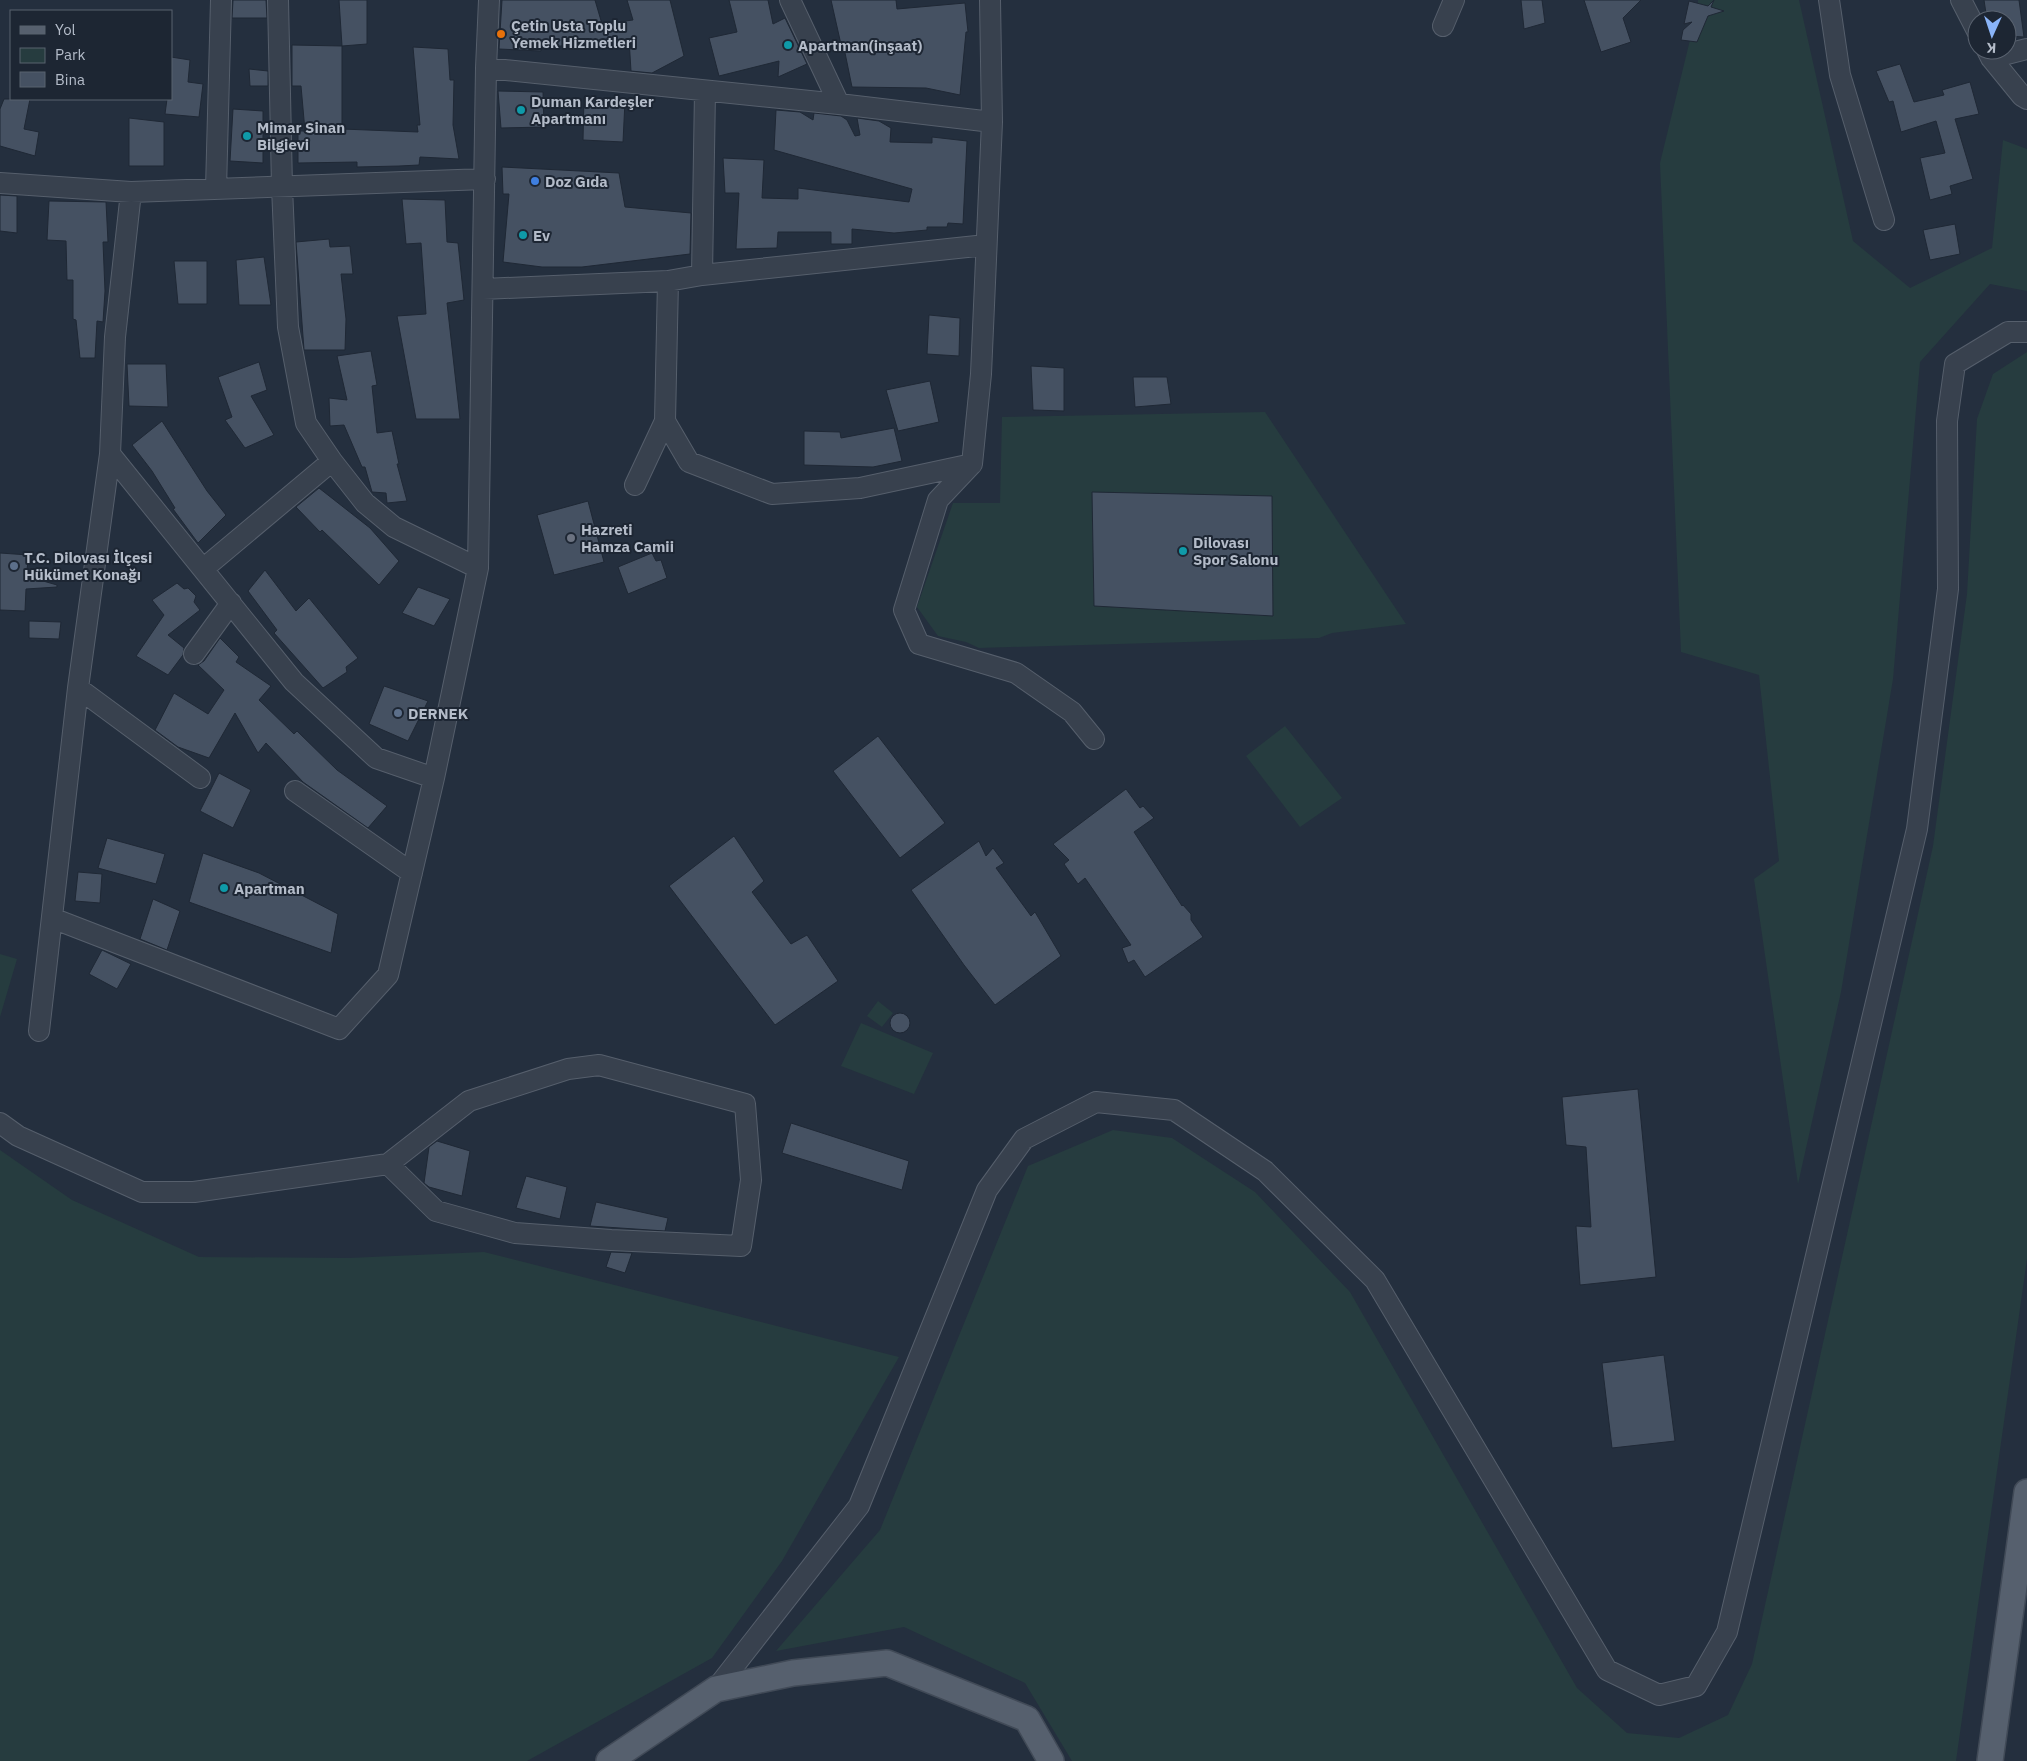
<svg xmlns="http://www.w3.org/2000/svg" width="2027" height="1761" viewBox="0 0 2027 1761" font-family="'IBM Plex Sans',sans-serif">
<rect width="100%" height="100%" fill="#242f3e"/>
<path fill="#263c3f" d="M1698,0H1799L1853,241L1910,288L1992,248L2003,140L2027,149V291L1990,284L1920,362L1893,679L1841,992L1798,1184L1754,879L1779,861L1759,675L1681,652L1660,163L1698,7Z
M2027,352V1259L1956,1761H1072L1025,1683L904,1627L776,1651L880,1530L1028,1166L1113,1130L1172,1138L1255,1192L1350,1292L1577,1688L1627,1733L1679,1738L1728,1715L1752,1664L1933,846L1967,594L1977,419L1993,374Z
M1265,412L1406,624L1332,633L1319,638L979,648L966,642L938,636L917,607L953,503H1000L1002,417Z
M1285,726L1342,798L1300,827L1246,756Z
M0,954L17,959L0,1017Z
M878,1001L893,1013L882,1027L867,1016Z
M861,1023L933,1053L914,1094L841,1066Z
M0,1150L72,1200L199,1257L349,1258L484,1252L899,1357L782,1561L712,1658L527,1761H0Z"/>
<path fill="#455162" stroke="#1f2835" d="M233,0H266L267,18H232Z
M339,0H367V44L342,46Z
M502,0H595L602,24L633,20L627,0H670L684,56L652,73L631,71L629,39L541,48V51L499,49Z
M729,0H768L773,24L785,18L807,64L778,77L779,61L719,76L709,38L737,32Z
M831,0H896L897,9L965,3L968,32H966L960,95L926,88L852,87L844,48L842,49Z
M1521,0H1542L1545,23L1524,29Z
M1584,0H1641L1623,18L1631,42L1601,52Z
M1714,0L1711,7L1724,11L1708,16L1697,42L1681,40L1683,30L1692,22L1684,24L1689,1L1708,6Z
M1984,0H2019L2024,37L2007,36V20H1987Z
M292,45L342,46V129L418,132L417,125H420L413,47L448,49L450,80H454L453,125L459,159L420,157L419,165L399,166L357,167V162L298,163V131H305L301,86H292Z
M171,57L190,60L188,82L203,84L199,117L165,114L167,99H171Z
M1900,64L1914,102L1944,95L1942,90L1970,82L1979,114L1955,119L1973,179L1950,186L1952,194L1930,200L1920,158L1945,153L1936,121L1901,132L1893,101L1889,102L1876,71Z
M249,69L268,71V86H250Z
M498,91L543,92L544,127L501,128Z
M584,97L625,101L623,142L583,140Z
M4,99H30L24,129L39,132L35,156L0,146V109Z
M233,109L263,111V163L230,161Z
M776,110L800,112L813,120L814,113L841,116L847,120L855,136L860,135L857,118L879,121L891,128L890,142L932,143V137L967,141L963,224L948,223L947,227H927V230L894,233L852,229V244H831V232H778L777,248L736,249L739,193H725L723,158L764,160L762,198L798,199V188L909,202L912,189L774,150Z
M129,118L164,122V166H129Z
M502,167L619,173L625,207L691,213L690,254L582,267H542L503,262L509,194H503Z
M0,195L17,196V233L0,231Z
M402,199L445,200L447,242L458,243L464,300L447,303L460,419H416L397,316L426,314L421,243L406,244Z
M49,201L106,202L108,242H103L105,291L103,322L97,321L95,358H80L76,320L73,319V280H67L66,241L47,240Z
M1955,224L1960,254L1930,260L1923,230Z
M329,239L330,247L350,246L353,274H341L346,319L345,350H304L296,242Z
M264,257L271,305H239L236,260Z
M174,261H207V304H178Z
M929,315L960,318L959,356L927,354Z
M371,351L377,385L372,386L377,433L392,431L399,464H397L407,501L387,503L386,493L372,492L365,467H362L344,425L330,426L329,398L347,400L337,356Z
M259,362L267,390L251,396L274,435L245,448L225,420L232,417L218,377Z
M127,364H166L168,407L129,406Z
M1031,366L1064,368V411L1033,410Z
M1133,377H1167L1171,404L1135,407Z
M930,381L939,422L898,431L886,390Z
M162,421L207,491L226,515L198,543L173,509L175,508L152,471L132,445Z
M894,428L902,461L873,467L804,465V431L840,432L841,438Z
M319,488L370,528L399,561L379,585L322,530L320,532L296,507Z
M1092,492L1272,496L1273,616L1094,606Z
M588,501L604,562L554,575L537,515Z
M0,553L29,555L26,576L57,585V587L26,589L25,611L0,610Z
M652,553L656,561L661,560L667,578L628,594L618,567Z
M265,570L296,611L309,598L358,658L346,667L347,672L323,688L274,633L277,630L248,591Z
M177,583L184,589L188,588L196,596L194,602L200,610L168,635L184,648L183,655L168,675L136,656L164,615L152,600Z
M418,587L450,599L434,626L402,613Z
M29,621L61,622L59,639L29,638Z
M220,638L239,657L236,662L271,686L259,700L294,734L297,731L337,770L387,806L368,828L303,782L266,743L258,753L235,713L209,758L178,747L155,730L174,693L208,714L224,690L198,665L204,661Z
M384,686L428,701L408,741L369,724Z
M878,736L945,823L900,858L833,771Z
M219,773L251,790L233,828L200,811Z
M1126,789L1140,808L1143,806L1154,818L1134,832L1182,906L1183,905L1191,914V920L1203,937L1145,977L1134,960L1128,963L1122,948L1131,945L1085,878L1078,884L1064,864L1069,860L1053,844Z
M734,836L764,881L752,892L791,944L807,935L838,981L775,1025L669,886Z
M107,838L165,854L156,884L98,868Z
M979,841L986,856L993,848L1004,863L996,868L1031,916L1035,912L1061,956L995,1005L964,965L911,890Z
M203,853L259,873L338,914L331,953L189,902Z
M78,872L102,874L100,903L75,901Z
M153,899L180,911L167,950L140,939Z
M102,950L131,964L117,989L89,974Z
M890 1023a10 10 0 1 1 20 0a10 10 0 1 1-20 0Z
M1638,1089L1656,1277L1580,1285L1576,1226L1591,1227L1586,1147L1566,1145L1562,1097Z
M791,1123L909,1161L902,1190L782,1153Z
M437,1141L470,1151L462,1196L429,1187L424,1183L429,1147Z
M526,1176L567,1187L560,1219L516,1208Z
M596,1202L668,1218L665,1231L590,1226Z
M611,1252L632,1253L625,1273L606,1267Z
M1664,1355L1675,1441L1612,1448L1602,1363Z"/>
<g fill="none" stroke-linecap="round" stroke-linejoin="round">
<defs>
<path id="minor" d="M278,0L282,187L288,327L306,423L332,461L365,503L394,527L478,568
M790,0L839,104
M1829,0L1840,75L1884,220
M1961,0L1977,31
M1443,26L1454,0
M1987,50L1991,58L2022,96L2027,99
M1991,58L2027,49
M486,68L839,104L992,122
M0,183L131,192L485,179
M216,189L221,0
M131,192L115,337L110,454L294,682L376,758L434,778
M702,275L705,91
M483,289L668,281L702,275L986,245
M665,421L689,462L772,494L860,488L972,464L981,374L992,122L990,0
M972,464L938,500L904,610L919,644L1016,673L1072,712L1094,739
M635,485L665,421L668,281
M203,569L332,461
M194,654L231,603
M78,688L200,778
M295,791L412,873
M52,918L339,1029L388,975L434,778L478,568L486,68L489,0
M39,1031L78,688L110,454
M0,1123L18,1136L142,1192H194L388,1164L469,1101L568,1069L599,1065L745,1104L751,1180L741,1246L611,1240L515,1233L436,1211L388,1164
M716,1689L859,1506L987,1190L1024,1139L1096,1102L1174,1110L1265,1171L1375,1280L1607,1670L1659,1695L1696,1686L1727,1632L1917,829L1948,589L1947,421L1955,364L2008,332H2027"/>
<path id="major" d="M609,1761L716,1689L793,1673L887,1663L1027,1719L1051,1761
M1990,1761L2027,1492"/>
</defs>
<use href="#minor" stroke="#565f6c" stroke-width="22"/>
<use href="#major" stroke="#414a57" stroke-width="28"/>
<use href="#minor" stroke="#38414e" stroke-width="20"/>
<use href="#major" stroke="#56606e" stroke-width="25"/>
</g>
<circle fill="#e8710a" stroke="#1d2633" stroke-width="2" cx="501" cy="34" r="5"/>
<g fill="#0f9aa8" stroke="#1d2633" stroke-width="2">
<circle cx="788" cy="45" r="5"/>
<circle cx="521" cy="110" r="5"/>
<circle cx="247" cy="136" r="5"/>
<circle cx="523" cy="235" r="5"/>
<circle cx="1183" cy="551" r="5"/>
<circle cx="224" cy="888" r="5"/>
</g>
<circle fill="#3f7fe0" stroke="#1d2633" stroke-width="2" cx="535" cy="181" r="5"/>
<circle fill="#6b7280" stroke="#1d2633" stroke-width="2" cx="571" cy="538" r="5"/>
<g fill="#5c6f8a" stroke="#1d2633" stroke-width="2">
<circle cx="14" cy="566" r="5"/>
<circle cx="398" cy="713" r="5"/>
</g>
<g text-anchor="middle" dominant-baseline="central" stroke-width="4" stroke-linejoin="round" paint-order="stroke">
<g font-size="15" font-weight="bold" fill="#b4bcc9" stroke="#1d2633" text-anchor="start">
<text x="511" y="25">Çetin Usta Toplu<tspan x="511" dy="17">Yemek Hizmetleri</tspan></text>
<text x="798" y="45">Apartman(inşaat)</text>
<text x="531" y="101">Duman Kardeşler<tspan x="531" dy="17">Apartmanı</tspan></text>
<text x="257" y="127">Mimar Sinan<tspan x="257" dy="17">Bilgievi</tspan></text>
<text x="545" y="181">Doz Gıda</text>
<text x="533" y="235">Ev</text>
<text x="581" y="529">Hazreti<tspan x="581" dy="17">Hamza Camii</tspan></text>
<text x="1193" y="542">Dilovası<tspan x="1193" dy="17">Spor Salonu</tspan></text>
<text x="24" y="557">T.C. Dilovası İlçesi<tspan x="24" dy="17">Hükümet Konağı</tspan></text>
<text x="408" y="713">DERNEK</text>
<text x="234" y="888">Apartman</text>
</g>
</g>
<rect x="10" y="10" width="162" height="90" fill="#1d2633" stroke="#59626f"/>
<rect x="20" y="26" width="25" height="8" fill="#56606e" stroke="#59626f"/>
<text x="55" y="35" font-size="15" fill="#b4bcc9">Yol</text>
<rect x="20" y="48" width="25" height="15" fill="#263c3f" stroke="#59626f"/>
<text x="55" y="60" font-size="15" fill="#b4bcc9">Park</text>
<rect x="20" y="72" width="25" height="15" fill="#455162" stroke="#59626f"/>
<text x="55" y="85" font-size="15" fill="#b4bcc9">Bina</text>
<g transform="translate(1992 35) rotate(183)"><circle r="24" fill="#1d2633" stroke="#59626f"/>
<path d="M0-4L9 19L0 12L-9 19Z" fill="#8ab4f8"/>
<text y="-8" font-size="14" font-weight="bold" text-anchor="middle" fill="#b4bcc9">K</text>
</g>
</svg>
